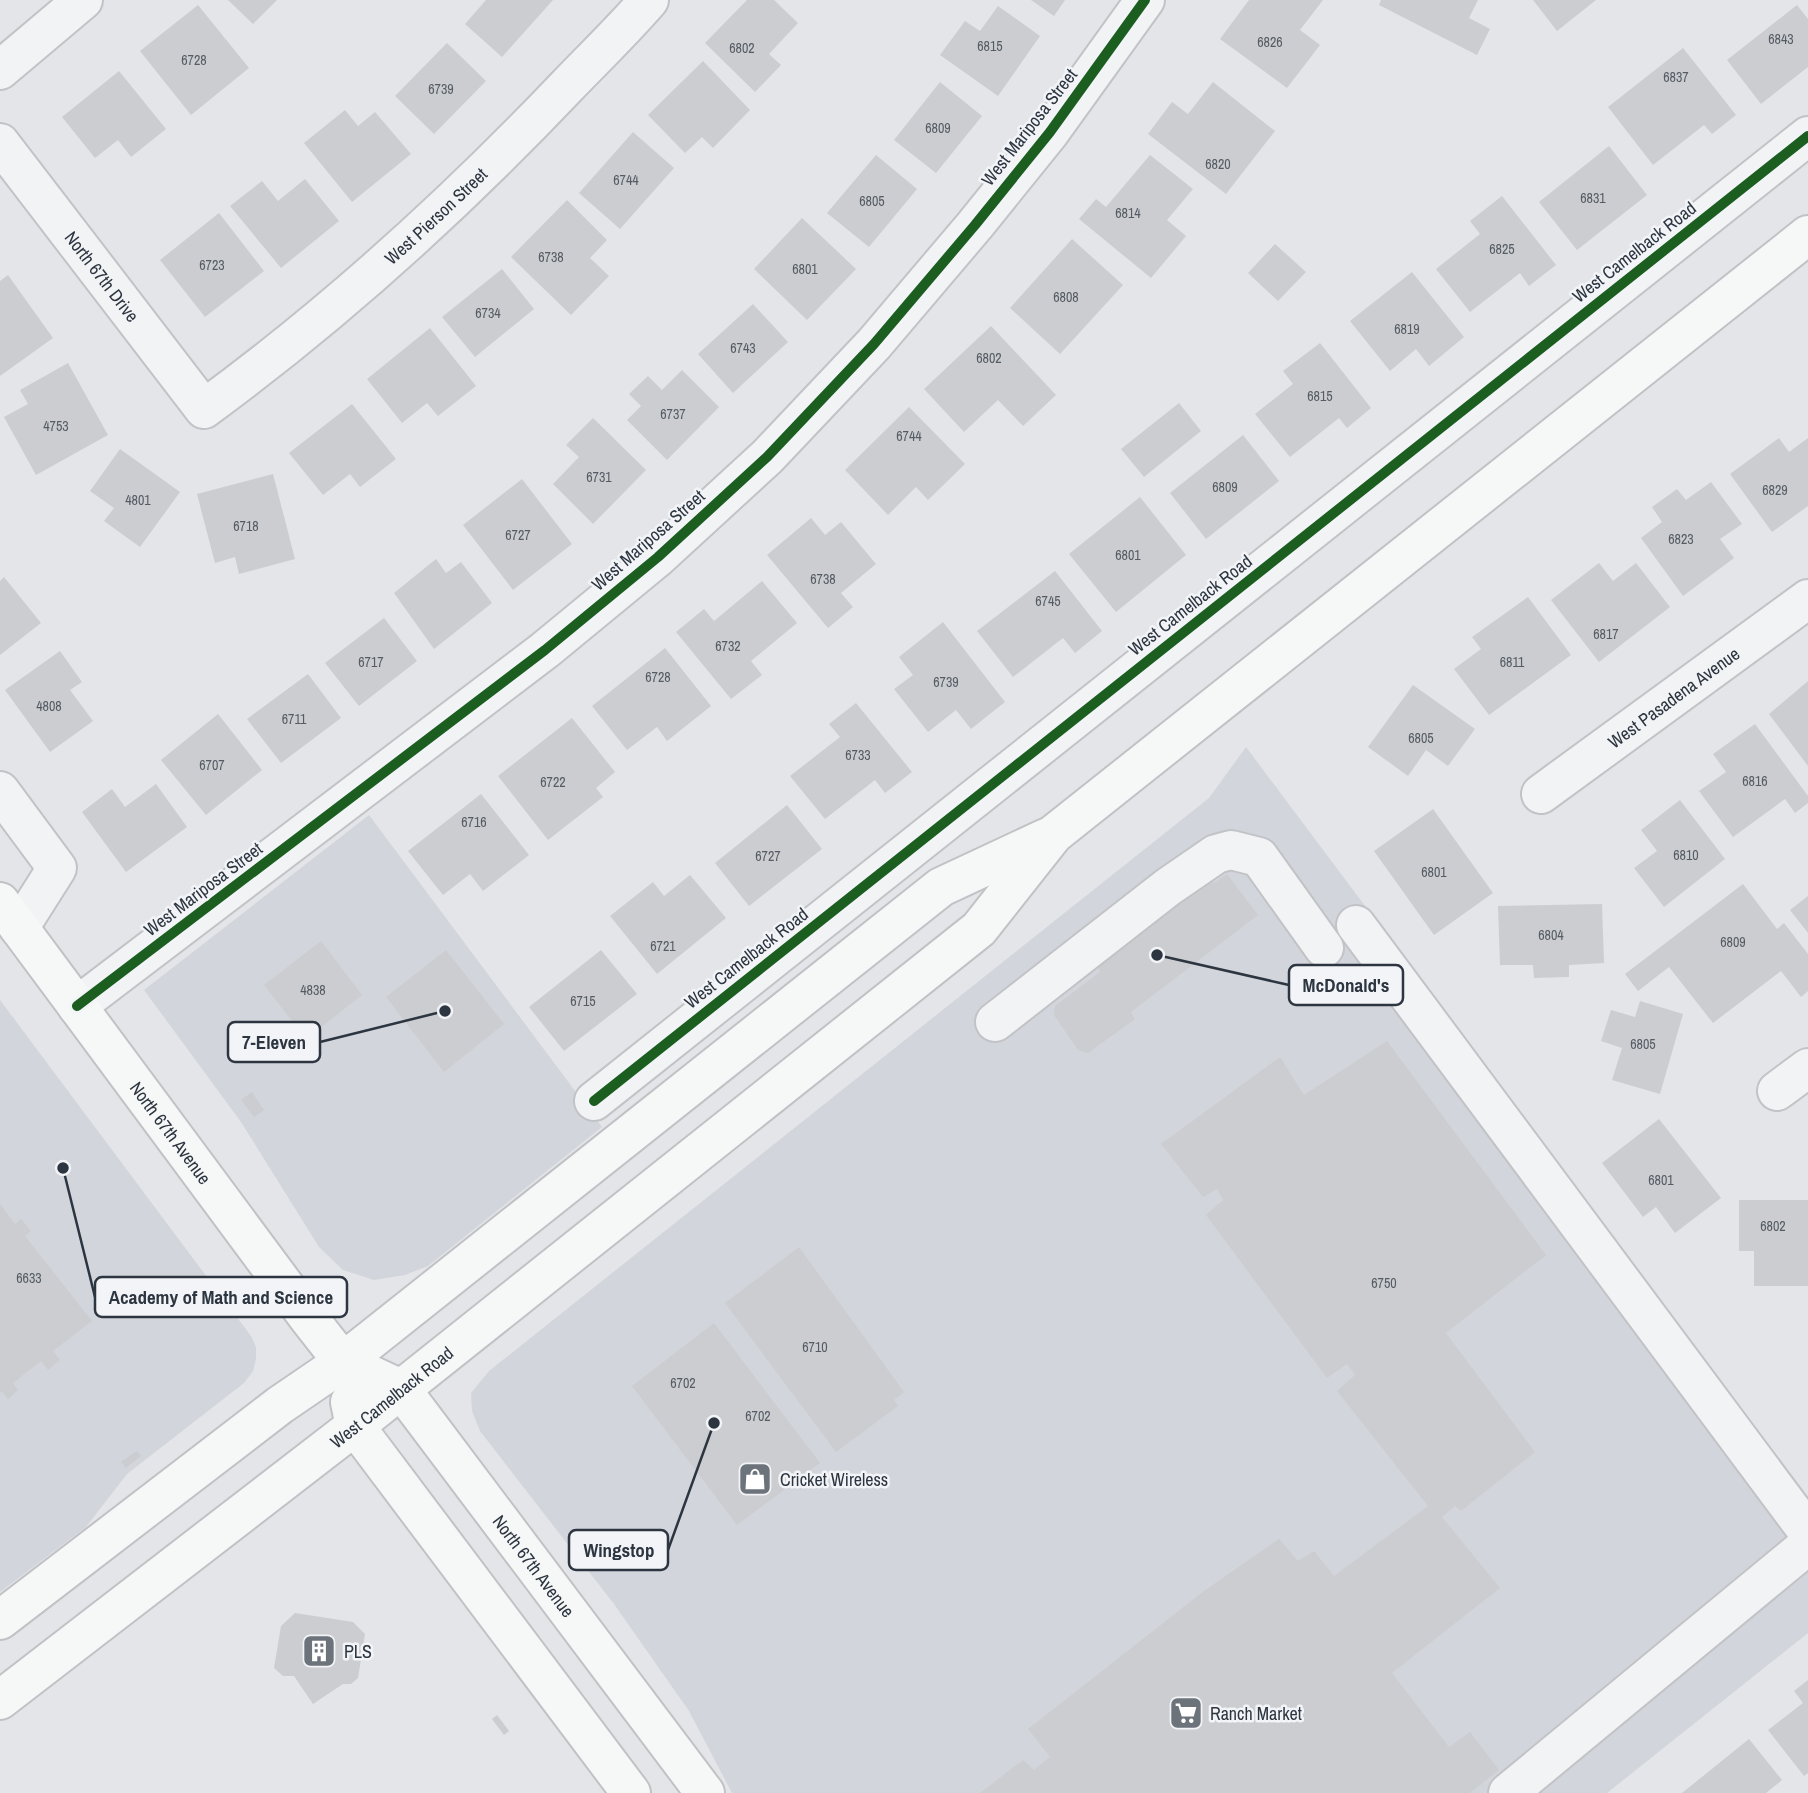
<svg xmlns="http://www.w3.org/2000/svg" width="1808" height="1793" viewBox="0 0 1808 1793" font-family="'Archivo Narrow',sans-serif">
<rect width="100%" height="100%" fill="#e3e5e8"/>
<path fill="#d2d5db" d="M1246,747L1808,1498V1633L1607,1793H732L689,1711L614,1604L480,1431L472,1411L471,1393L489,1371L1209,798Z
M369,815L602,1127L428,1266L405,1275L374,1280L343,1270L319,1247L241,1122L144,990Z
M0,1000L251,1336L256,1347V1359L253,1371L244,1383L127,1474L86,1527L0,1592Z"/>
<path fill="#cccdd0" d="M228,0H277L253,24Z
M486,0H553L502,57L465,24Z
M747,0H774L798,23L769,54L781,65L755,92L705,43Z
M1031,0H1065L1054,16Z
M1249,0H1323L1300,30L1320,45L1287,88L1220,39Z
M1381,0H1478L1469,18L1490,29L1477,55L1379,5Z
M1533,0H1596L1557,31Z
M198,5L249,68L191,115L140,51Z
M1797,5L1808,19V67L1761,104L1727,60Z
M998,6L1040,36L998,96L940,55L965,21L980,31Z
M447,43L486,81L434,134L395,96Z
M1683,48L1736,115L1712,134L1704,125L1653,165L1608,107Z
M703,61L750,110L713,148L702,137L685,153L648,115Z
M119,71L166,129L131,157L118,140L95,158L62,117Z
M940,82L982,116L936,173L894,140Z
M1213,82L1275,131L1226,194L1148,134L1172,102L1188,114Z
M345,110L358,126L375,112L411,154L352,202L304,143Z
M633,132L674,168L620,229L579,193Z
M1609,146L1647,195L1577,250L1539,202Z
M876,155L917,189L869,247L827,213Z
M1150,155L1193,189L1167,220L1186,236L1151,278L1079,219L1096,199L1106,207Z
M305,179L339,221L281,268L230,206L262,181L278,201Z
M1502,196L1556,265L1529,286L1520,273L1470,312L1436,269L1480,234L1470,221Z
M567,200L607,240L590,258L609,276L571,315L511,257Z
M219,213L264,271L205,317L160,260Z
M802,218L856,269L807,320L754,269Z
M1072,239L1123,285L1060,354L1010,308Z
M1275,244L1306,272L1278,301L1248,273Z
M502,269L534,309L475,357L442,317Z
M1412,272L1464,337L1429,366L1416,349L1390,371L1350,321Z
M8,275L53,338L0,376V281Z
M753,304L788,342L733,393L698,354Z
M991,326L1056,395L1023,426L998,400L964,432L924,389Z
M430,328L476,386L438,416L427,403L402,423L367,379Z
M1320,343L1371,408L1347,428L1339,418L1290,457L1255,414L1293,384L1283,371Z
M68,363L108,435L36,475L4,417L28,404L20,390Z
M682,370L719,407L667,460L627,420L641,406L629,394L648,376L662,390Z
M1179,403L1201,431L1144,477L1121,449Z
M352,404L396,459L360,487L350,474L323,495L289,453Z
M909,407L965,464L928,500L916,487L888,515L845,470Z
M593,418L646,470L593,524L553,484L579,457L566,445Z
M1243,435L1279,481L1206,539L1170,493Z
M1779,438L1789,452L1808,438V506L1772,532L1730,474Z
M120,449L180,492L140,547L104,521L114,508L90,491Z
M273,474L295,559L239,574L235,557L215,563L197,494Z
M522,479L572,544L513,590L463,525Z
M1711,482L1742,524L1720,539L1734,558L1683,596L1641,538L1662,522L1652,507L1677,489L1686,500Z
M1140,497L1186,555L1116,612L1069,554Z
M811,518L825,535L841,522L876,564L841,593L853,607L828,628L767,555Z
M436,559L446,573L461,562L492,603L434,649L394,593Z
M1599,563L1613,581L1636,563L1670,607L1599,662L1551,600Z
M1055,571L1102,631L1075,653L1063,638L1013,677L977,631Z
M4,577L41,623L0,655V581Z
M762,581L797,623L751,661L762,675L731,699L676,632L704,609L714,621Z
M1528,597L1571,655L1489,715L1454,669L1481,649L1472,637Z
M384,618L417,661L359,706L325,663Z
M943,622L1005,702L971,729L956,710L928,732L894,689L913,675L899,657Z
M665,648L711,706L667,741L657,727L627,750L592,706Z
M60,651L82,682L70,690L93,721L50,752L5,690Z
M308,674L341,718L281,763L247,719Z
M1808,681V766L1769,714Z
M1413,685L1475,729L1448,766L1426,750L1408,776L1368,747Z
M856,703L912,772L885,793L875,780L825,819L790,776L840,737L829,724Z
M218,714L262,770L206,815L161,760Z
M572,718L615,772L596,788L603,797L548,840L498,776Z
M1755,724L1808,796V803L1795,813L1785,799L1733,837L1699,791L1726,772L1713,754Z
M156,784L187,827L126,872L82,812L112,789L125,807Z
M481,794L529,855L483,891L470,874L443,895L408,851Z
M1680,800L1725,859L1664,907L1634,868L1657,851L1641,830Z
M787,805L822,849L749,906L715,863Z
M1433,809L1493,893L1434,935L1374,851Z
M1227,874L1258,915L1131,1012L1135,1019L1088,1053L1078,1050L1054,1015L1055,1006L1100,972L1095,964L1208,875L1214,883Z
M690,875L726,918L657,974L610,916L653,882L664,896Z
M1743,884L1777,929L1784,923L1808,954V991L1801,997L1781,971L1713,1023L1669,967L1638,991L1625,974Z
M1808,896V933L1790,910Z
M1602,904L1604,963L1569,965V977L1534,978L1533,965H1500L1498,906Z
M321,941L362,995L306,1039L264,985Z
M446,950L504,1024L444,1072L386,997Z
M601,950L637,994L564,1051L529,1007Z
M1640,1001L1683,1014L1660,1094L1612,1080L1622,1048L1601,1041L1611,1010L1635,1017Z
M1387,1041L1546,1255L1446,1333L1535,1452L1461,1511L1455,1506L1442,1517L1500,1588L1392,1673L1449,1747L1470,1732L1499,1770L1470,1793H980L1023,1760L1034,1770L1050,1757L1028,1729L1204,1591L1279,1539L1298,1561L1314,1551L1334,1576L1428,1506L1337,1391L1355,1375L1347,1364L1327,1378L1206,1215L1223,1200L1217,1189L1203,1197L1161,1144L1280,1057L1304,1095Z
M252,1092L264,1110L254,1117L241,1100Z
M1659,1119L1721,1198L1675,1233L1656,1207L1643,1217L1602,1163Z
M1739,1200H1808V1286H1754V1251H1739Z
M0,1204L15,1224L21,1219L31,1231L25,1236L92,1321L53,1351L60,1360L48,1370L41,1361L13,1383L18,1390L8,1399L2,1391L0,1393Z
M799,1247L904,1392L894,1400L898,1406L836,1452L725,1303Z
M714,1323L820,1463L737,1525L632,1386Z
M137,1451L141,1456L126,1468L121,1462Z
M295,1613L353,1622L365,1634L358,1678L351,1684H343L313,1704L294,1676H283L274,1668L281,1626Z
M1808,1680V1773L1804,1776L1768,1730L1803,1703L1794,1691Z
M497,1715L509,1731L504,1735L492,1719Z
M1749,1739L1782,1780L1766,1793H1682Z"/>
<g fill="none" stroke-linecap="round" stroke-linejoin="round">
<defs>
<g id="minor">
<path d="M0,70L83,0"/>
<path id="s1" d="M0,143L204,409C335,313 456,203 568,85C595,57 623,30 649,0"/>
<path d="M0,791L57,868L19,928"/>
<path id="s2" d="M1541,794L1808,599"/>
<path d="M1356,925L1808,1532"/>
<path d="M77,1006L545,650L658,557L767,457L874,344L975,225L1050,132L1145,0"/>
<path d="M995,1022L1168,887L1216,854L1231,850L1259,857L1324,948"/>
<path d="M1777,1091L1808,1068"/>
<path d="M594,1101L1808,136"/>
<path d="M1508,1793L1808,1545"/>
</g>
<g id="major">
<path id="s3" d="M0,902L307,1316L343,1362L401,1389L705,1793"/>
<path d="M350,1402L355,1426L631,1793"/>
<path d="M0,1620L280,1405L343,1362L941,887L1046,838"/>
<path id="s4" d="M0,1700L355,1426L979,929L1054,834L1808,235"/>
</g>
</defs>
<use href="#minor" stroke="#c2c3c6" stroke-width="42"/>
<use href="#major" stroke="#c0c2c5" stroke-width="42"/>
<use href="#minor" stroke="#f2f3f5" stroke-width="38"/>
<use href="#major" stroke="#f6f7f7" stroke-width="38"/>
<defs>
<path id="cycleway" d="M77,1006L545,650L658,557L767,457L874,344L975,225L1050,132L1145,0
M594,1101L1808,136"/>
</defs>
<use href="#cycleway" stroke="#f2f4f7" stroke-width="15"/>
<use href="#cycleway" stroke="#1b5e20" stroke-width="10"/>
</g>
<defs>
<symbol id="shop-square" viewBox="-11 -11 22 22"><rect x="-9" y="-9" width="18" height="18" rx="4" fill="#6c737b" stroke="#f2f4f7"/><path d="M-5-2.5h2.3a2.7 3.5 0 0 1 5.4 0H5L5.5 6h-11ZM-1.5-2.5h3a1.5 2.3 0 0 0-3 0Z" fill="#fff"/></symbol>
<symbol id="building-square" viewBox="-11 -11 22 22"><rect x="-9" y="-9" width="18" height="18" rx="4" fill="#6c737b" stroke="#f2f4f7"/><path d="M-4-6H4V6H1V3H-1V6H-4ZM-2.5-4.3h1.7v1.8h-1.7ZM.8-4.3h1.7v1.8H.8ZM-2.5-1h1.7V.8h-1.7ZM.8-1h1.7V.8H.8Z" fill="#fff"/></symbol>
<symbol id="supermarket-square" viewBox="-11 -11 22 22"><rect x="-9" y="-9" width="18" height="18" rx="4" fill="#6c737b" stroke="#f2f4f7"/><path d="M-6-5.5h2.5l.6 2H6L4.5 2H-2.5L-4.4-4H-6ZM-1.5 3.2a1.3 1.3 0 1 0 .1 0ZM3 3.2a1.3 1.3 0 1 0 .1 0Z" fill="#fff"/></symbol>
</defs>
<g fill-rule="evenodd">
<use href="#shop-square" x="736" y="1460" width="38" height="38"/>
<use href="#building-square" x="300" y="1632" width="38" height="38"/>
<use href="#supermarket-square" x="1167" y="1694" width="38" height="38"/>
</g>
<g text-anchor="middle" dominant-baseline="central" stroke-width="5" stroke-linejoin="round" paint-order="stroke">
<g font-size="14" fill="#555c65">
<text x="1781" y="39">6843</text>
<text x="1270" y="42">6826</text>
<text x="990" y="46">6815</text>
<text x="742" y="48">6802</text>
<text x="194" y="60">6728</text>
<text x="1676" y="77">6837</text>
<text x="441" y="89">6739</text>
<text x="938" y="128">6809</text>
<text x="1218" y="164">6820</text>
<text x="626" y="180">6744</text>
<text x="1593" y="198">6831</text>
<text x="872" y="201">6805</text>
<text x="1128" y="213">6814</text>
<text x="1502" y="249">6825</text>
<text x="551" y="257">6738</text>
<text x="212" y="265">6723</text>
<text x="805" y="269">6801</text>
<text x="1066" y="297">6808</text>
<text x="488" y="313">6734</text>
<text x="1407" y="329">6819</text>
<text x="743" y="348">6743</text>
<text x="989" y="358">6802</text>
<text x="1320" y="396">6815</text>
<text x="673" y="414">6737</text>
<text x="56" y="426">4753</text>
<text x="909" y="436">6744</text>
<text x="599" y="477">6731</text>
<text x="1225" y="487">6809</text>
<text x="1775" y="490">6829</text>
<text x="138" y="500">4801</text>
<text x="246" y="526">6718</text>
<text x="518" y="535">6727</text>
<text x="1681" y="539">6823</text>
<text x="1128" y="555">6801</text>
<text x="823" y="579">6738</text>
<text x="1048" y="601">6745</text>
<text x="1606" y="634">6817</text>
<text x="728" y="646">6732</text>
<text x="371" y="662">6717</text>
<text x="1512" y="662">6811</text>
<text x="658" y="677">6728</text>
<text x="946" y="682">6739</text>
<text x="49" y="706">4808</text>
<text x="294" y="719">6711</text>
<text x="1421" y="738">6805</text>
<text x="858" y="755">6733</text>
<text x="212" y="765">6707</text>
<text x="1755" y="781">6816</text>
<text x="553" y="782">6722</text>
<text x="474" y="822">6716</text>
<text x="1686" y="855">6810</text>
<text x="768" y="856">6727</text>
<text x="1434" y="872">6801</text>
<text x="1551" y="935">6804</text>
<text x="1733" y="942">6809</text>
<text x="663" y="946">6721</text>
<text x="313" y="990">4838</text>
<text x="583" y="1001">6715</text>
<text x="1643" y="1044">6805</text>
<text x="1661" y="1180">6801</text>
<text x="1773" y="1226">6802</text>
<text x="29" y="1278">6633</text>
<text x="1384" y="1283">6750</text>
<text x="815" y="1347">6710</text>
<text x="683" y="1383">6702</text>
<text x="758" y="1416">6702</text>
</g>
<g font-size="18" fill="#2c3540" stroke="#f2f4f7">
<text transform="translate(1029 127) rotate(-52)">West Mariposa Street</text>
<text stroke="none"><textPath href="#s1" startOffset="637">West Pierson Street</textPath></text>
<text transform="translate(1634 252) rotate(-38)">West Camelback Road</text>
<text stroke="none"><textPath href="#s1" startOffset="168">North 67th Drive</textPath></text>
<text transform="translate(648 540) rotate(-41)">West Mariposa Street</text>
<text transform="translate(1190 605) rotate(-38)">West Camelback Road</text>
<text stroke="none"><textPath href="#s2" startOffset="164">West Pasadena Avenue</textPath></text>
<text transform="translate(203 889) rotate(-37)">West Mariposa Street</text>
<text transform="translate(746 958) rotate(-38)">West Camelback Road</text>
<text stroke="none"><textPath href="#s3" startOffset="287">North 67th Avenue</textPath></text>
<text stroke="none"><textPath href="#s4" startOffset="495">West Camelback Road</textPath></text>
<text stroke="none"><textPath href="#s3" startOffset="859">North 67th Avenue</textPath></text>
</g>
<g font-size="18" fill="#2c3540" stroke="#f2f4f7" text-anchor="start">
<text x="780" y="1479">Cricket Wireless</text>
<text x="344" y="1651">PLS</text>
<text x="1210" y="1713">Ranch Market</text>
</g>
</g>
<path fill="none" stroke="#2c3540" stroke-width="2.5" d="M1157 955L1289 985M445 1011L320 1042M63 1168L95 1297M714 1423L668 1550"/>
<g fill="#2c3540" stroke="#f2f4f7" stroke-width="2.5">
<circle cx="1157" cy="955" r="7"/>
<circle cx="445" cy="1011" r="7"/>
<circle cx="63" cy="1168" r="7"/>
<circle cx="714" cy="1423" r="7"/>
</g>
<g fill="#f2f4f7" stroke="#2c3540" stroke-width="2.5">
<rect x="1289" y="965" width="114" height="40" rx="7"/>
<rect x="228" y="1022" width="92" height="40" rx="7"/>
<rect x="95" y="1277" width="252" height="40" rx="7"/>
<rect x="569" y="1530" width="99" height="40" rx="7"/>
</g>
<g font-size="19" text-anchor="middle" font-weight="bold" fill="#2c3540">
<text x="1346" y="992">McDonald's</text>
<text x="274" y="1049">7-Eleven</text>
<text x="221" y="1304">Academy of Math and Science</text>
<text x="619" y="1557">Wingstop</text>
</g>
</svg>
